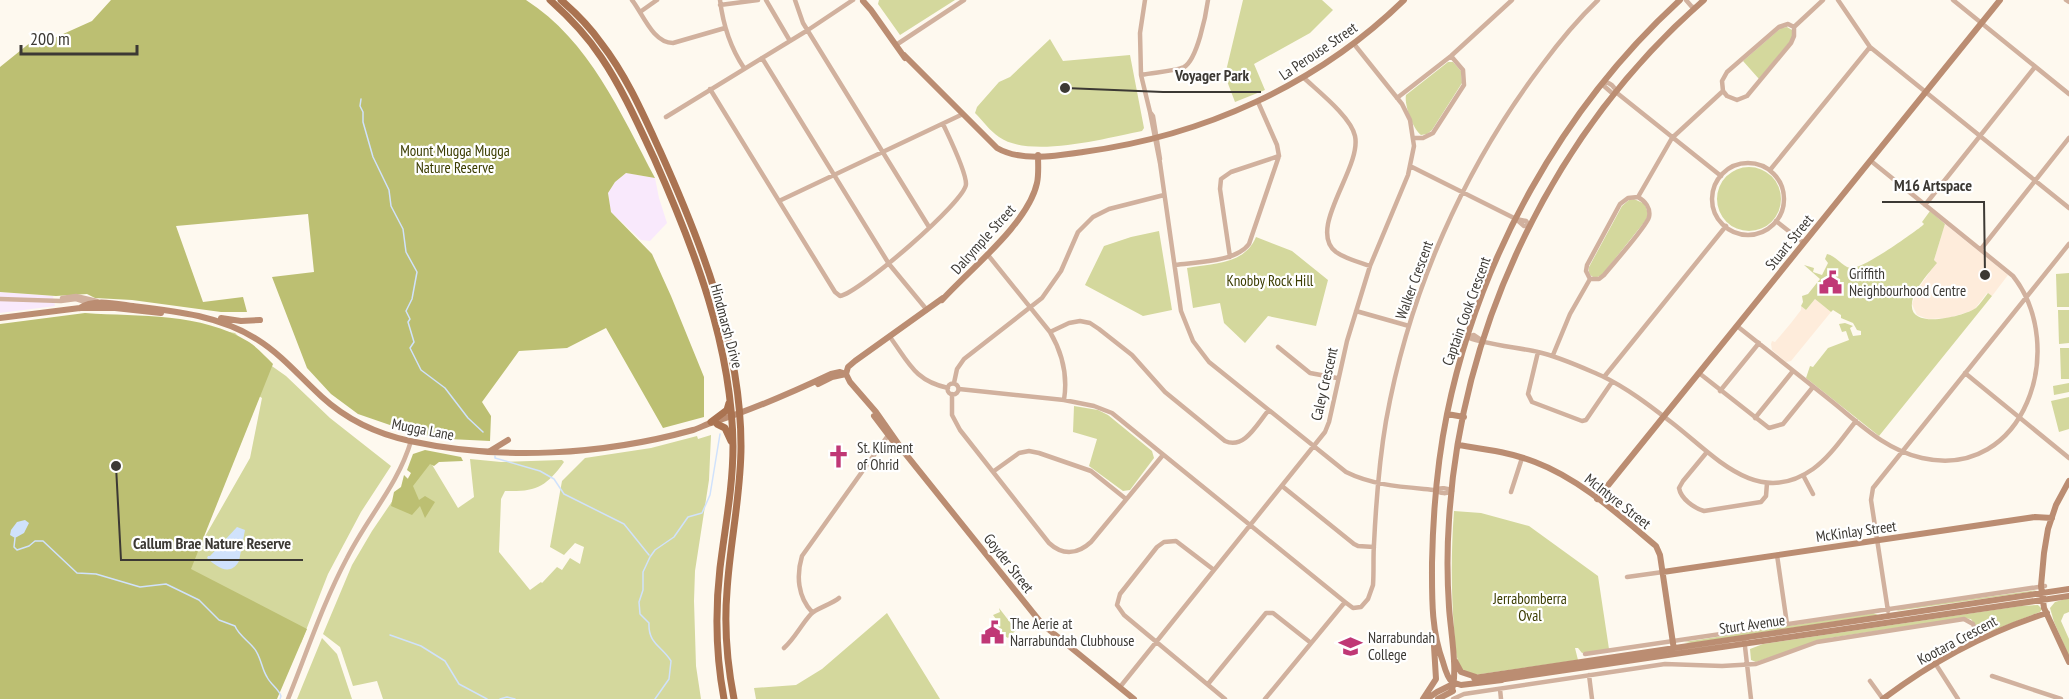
<svg xmlns="http://www.w3.org/2000/svg" width="2069" height="699" viewBox="0 0 2069 699" font-family="'PT Sans Narrow',sans-serif">
<rect width="100%" height="100%" fill="#fef9ef"/>
<path fill="#feecdb" d="M1945,224L2008,275L1992,296L1987,293L1974,310L1949,318L1928,319L1917,315L1912,304L1918,289L1936,263L1934,260Z
M1815,299L1831,312L1791,361L1786,362L1772,350L1771,344L1772,341L1775,342L1791,323L1801,310V306L1806,310Z"/>
<path fill="#f9e9fc" d="M626,173L655,178L659,198L667,223L650,241L641,240L611,212L608,193L615,182Z
M0,292L53,296L55,306L0,313Z"/>
<path fill="#d4d89d" d="M879,0H955L900,35L878,4Z
M1243,0H1322L1333,10L1310,33L1254,64L1265,90L1235,102L1227,81L1226,71Z
M1787,27L1792,30V39L1759,79L1743,61L1781,28Z
M1050,39L1063,61L1130,55L1144,128L1142,131C1106,138 1030,159 999,137C990,131 983,121 975,113L977,107L999,82L1010,77Z
M1448,62H1453L1461,71L1462,83L1432,130L1427,134L1421,135C1413,129 1404,105 1406,95Z
M1717 199a32 32 0 1 1 64 0a32 32 0 1 1-64 0Z
M1634,199L1645,204L1648,214L1646,220L1602,275L1595,278C1590,276 1588,273 1589,267L1622,206L1629,200Z
M1930,211L1945,224L1934,260L1937,263C1928,274 1914,289 1912,303C1908,331 1965,316 1976,308C1980,304 1984,298 1988,293L1992,296L1879,436L1806,378L1810,366L1813,367L1828,348L1849,340L1846,331L1842,332L1839,324L1845,323L1853,326L1850,328L1853,336L1861,335V331L1857,330L1853,323L1841,318V315L1833,310L1831,312L1815,299L1806,310L1801,306L1803,302L1802,296L1808,294L1820,279L1804,265L1814,268L1813,272L1822,275L1828,263L1825,259L1827,254C1836,256 1842,266 1850,268C1862,270 1910,235 1922,226L1924,224L1922,222Z
M1159,231L1172,310L1143,316L1085,285L1104,246L1131,237Z
M1256,237L1292,251L1328,280L1316,326L1268,316L1245,343L1224,323L1220,303L1193,308L1187,268C1214,263 1244,265 1256,237Z
M2069,273V307H2057L2056,274Z
M2058,310H2069V343L2059,344Z
M157,320L235,333L259,357L286,376L330,418L391,466L361,512L328,574L301,643L183,575L250,458L262,398L207,363Z
M2060,348H2069V379H2061Z
M2069,383V392L2054,395L2053,386Z
M2069,397V429L2059,432L2051,401Z
M1074,406L1098,410L1108,415L1152,451L1154,458L1130,490L1123,491L1089,466L1097,439L1073,432Z
M711,435L709,480L695,571L694,601L696,666L701,699H383L377,681L353,686L340,647L323,634L352,565L372,531L425,453L458,508L474,497L470,459L501,462L562,460L564,462C546,487 536,492 505,491L501,499L499,552L530,590L541,582L542,583L557,567L562,570L570,558L580,564L584,547L575,543L564,555L550,547L562,481L585,458L651,448L697,436L698,439Z
M1454,511L1481,513L1529,526L1598,576L1609,649L1582,653L1578,648H1575L1578,660L1474,675L1462,671C1455,658 1455,644 1454,629C1451,590 1451,551 1454,511Z
M2037,590L2031,592L1896,611L1904,608Z
M2069,598V612L2064,614L2061,621L2069,639V656L2054,622L2050,608L2055,602Z
M2038,605L2042,609L2040,612L1986,633L1979,631L1971,619L1963,618L1829,638L1756,662L1751,660L1750,649L1763,644L2021,606Z
M999,608L1016,630L1008,638L1003,635L994,621L996,619L993,615L1000,612Z
M887,613L940,699H756L754,688L796,685L822,669Z
M1873,613L1878,615L1692,643L1684,642Z
M322,638L337,654L352,699H297Z"/>
<path fill="#bcbf72" d="M111,0H526C589,40 621,114 655,178L626,173L615,182L608,193L611,212L652,254L671,296L704,377V417L663,428L606,328L567,348L519,351L482,402L491,416L490,441L449,439L416,434L358,414L331,394L307,368L272,277L314,272L308,214L176,226L203,302L243,297L247,312H221L132,300L95,298L87,294L56,296L0,292V67L41,34L52,39L92,21Z
M85,313C141,317 200,312 249,342C258,348 266,357 273,364L191,569L307,629L277,699H0V324Z
M425,450L461,457L463,461L439,462L434,466L430,464L413,486L419,500L425,496L435,502L425,518L420,506L412,515L391,506L394,492L401,487L404,475L408,479L411,473L407,470L413,454Z"/>
<path fill="#d0e2fc" d="M25,520L29,523L24,533L15,538L10,535L11,530L17,522Z
M237,527L245,530L239,561C230,577 217,567 207,558L208,556H210Z"/>
<g fill="none" stroke-linecap="round" stroke-linejoin="round">
<path stroke="#d0e2fc" stroke-width="1.5" d="M361,99L360,106L363,112V122L373,157L389,190L391,206L403,229L406,252L417,272L412,299L406,311L410,319L408,322L414,342L410,348L421,370L445,388L468,418L483,432
M495,456V458L540,471L554,479L564,494L624,524L649,555
M15,538L14,547L17,550L29,546L35,541H43L77,573L96,574L140,587L166,584L199,600L219,620L235,626C238,634 247,640 253,647C261,655 261,668 267,677C271,685 278,688 281,696L280,699
M390,635L421,646L445,661L459,684L487,699
M500,699L507,697L515,699
M655,699L669,679L671,661C662,646 648,644 649,623L640,614L639,602L643,590V572L650,557L655,550L674,537L688,517L702,513L710,495L720,434"/>
<path stroke="#d1b19e" stroke-width="4.5" d="M632,0C643,14 653,43 673,43L725,28
M720,0C723,25 730,47 744,68
M766,0L790,41
M795,0L803,23L929,227
M1145,0L1140,33L1141,75L1150,112L1153,116L1160,159
M1686,0L1692,7H1696
M1838,0L1870,47L2069,208
M1953,0L2069,94
M2066,0L2069,2
M720,5L758,0
M640,12L657,0
M896,45L964,0
M762,58L889,264L927,310
M1141,75C1154,72 1172,72 1184,67C1197,60 1206,15 1208,0
M1304,78C1319,92 1351,117 1355,136C1362,168 1306,229 1336,252C1346,259 1359,262 1370,266
M710,89L835,292L840,296C859,293 966,201 966,184C966,171 949,137 943,124
M1723,91L1722,81L1727,72L1779,27L1788,24L1794,27
M1617,93H1612L1604,86V82C1610,82 1615,87 1617,93L1721,176
M1397,98L1451,56L1512,0
M1150,112L1160,163L1181,311L1193,341L1209,362L1346,472C1374,486 1405,487 1436,490C1440,487 1448,488 1452,491
M666,117L808,30L853,0
M1413,138H1423L1433,133L1464,85L1463,70L1451,56
M1712 199a36 36 0 1 1 72 0a36 36 0 1 1-72 0Z
M1410,166L1516,219L1526,221L1530,226
M1770,170L1870,47
M779,201L963,114
M1925,205L2035,67
M1516,219L1524,226H1530
M1776,221L1804,243
M1981,249L2069,138
M988,255L1050,332C1063,354 1068,375 1064,400
M1230,257L1220,189L1221,179L1231,172L1279,156
M1175,265C1196,262 1236,262 1249,244L1279,156L1277,145L1258,102
M1590,279H1599L1604,275C1612,265 1647,226 1649,217C1651,208 1645,201 1638,197L1672,138L1723,91L1727,96L1737,100L1747,96L1791,43L1794,36V27L1823,0
M1590,279L1586,271L1587,265L1620,204L1628,198L1638,197
M62,298L76,296L97,301
M0,299L61,301L76,299L91,304
M1356,311L1409,326
M1737,326C1768,351 1799,375 1830,400C1859,423 1885,450 1922,458C2025,481 2069,347 2013,276L1871,161
M1050,332L1069,323L1080,321L1090,323L1099,329L1132,355L1165,392L1225,441C1244,450 1257,424 1268,411
M890,337C909,363 915,381 948,388
M1467,337C1478,343 1521,348 1538,352C1560,357 1581,367 1602,376C1627,388 1649,405 1671,422C1713,454 1757,509 1813,469C1830,457 1843,437 1856,421
M1467,337L1474,335L1483,341
M1278,347L1310,373L1337,378
M1538,352L1528,394L1532,402L1582,421L1586,420L1612,382
M1553,355L1570,314L1590,279
M1699,373L1769,428L1783,424L1813,387
M1965,373L2069,458
M1604,377L1726,226
M954,383L957,369L964,359L1042,298L1061,271L1078,232L1093,217L1109,209L1164,195
M947.5 389a5.5 5.5 0 1 1 11 0a5.5 5.5 0 1 1-11 0Z
M959,389L1064,400L1094,406L1112,413L1345,602L1353,608L1361,607L1368,599L1373,585C1374,571 1373,557 1374,544C1376,503 1379,462 1386,421C1409,293 1463,169 1542,65C1559,42 1577,20 1598,0
M1720,391L1759,343
M952,394V415L960,430L1049,543C1063,556 1078,554 1091,542L1163,455
M1755,418L1793,371
M1707,452L1683,481L1679,488C1681,499 1694,508 1704,511L1761,502L1766,496L1767,483
M994,471L1019,453L1029,451L1039,453L1091,471L1126,499
M1803,475L1813,494
M1282,486L1354,544L1358,546L1374,547
M1436,490C1440,494 1447,494 1452,491
M1511,492L1522,458
M1777,555L1787,624
M1214,570L1176,541L1164,542L1157,547L1120,594L1117,605L1124,615L1225,699
M1627,577L1663,572
M1888,611L1871,500L1873,488L2069,244
M812,612C798,597 796,576 802,556L889,434
M1744,638L1751,699
M784,648C795,638 801,625 811,614C815,609 832,604 839,598
M1585,654L2045,586
M1935,663L1958,699
M1589,675L1592,699
M1992,676L2061,699
M1870,681L1883,699
M1208,684L1266,613H1273L1311,643
M1120,687L1325,432L1329,422L1347,341L1370,266L1408,175L1414,146L1410,120L1402,104L1354,44
M1500,689L1501,699
M288,699C307,652 323,603 347,558C367,518 398,485 411,441
M1265,699L1345,602
M1453,699L1464,694L1665,664L1722,666L1756,664L1817,642L1964,619L1973,624L1979,639"/>
<path stroke="#bb8d72" stroke-width="6" d="M863,1L871,10L905,58
M904,55L997,148C1021,162 1056,156 1083,152C1203,136 1317,85 1404,0
M942,300C969,270 1028,224 1037,183C1039,174 1038,164 1038,155
M80,308C93,298 118,304 133,306C176,311 221,316 258,340C282,355 301,378 322,397C347,420 378,434 410,441C502,461 603,455 693,430C700,428 706,424 714,422C754,409 793,392 831,374L840,372L846,374
M0,318L80,308H115L161,313
M221,318L241,321L260,320
M846,374L850,382L876,412L904,452L1042,624L1134,699
M818,384L832,377L846,374L848,367L855,361L943,298
M1447,414L1464,417
M874,416L899,449L904,452
M1458,445C1484,449 1510,452 1535,462C1580,479 1619,515 1656,546L1660,555L1674,650
M490,451L508,440
M2069,481L2056,505L2048,529L2044,553L2041,586L2044,608L2069,662
M1597,499L2000,0
M1663,572L2035,517L2052,518
M1455,661L1461,672L1476,677
M1474,678L2069,589
M1498,680L2069,596
M1502,680L1461,685L1452,682C1447,677 1445,669 1443,662C1431,630 1432,597 1432,563C1433,513 1437,463 1447,414C1479,258 1562,108 1680,0
M1451,692C1459,676 1450,627 1449,607C1447,578 1447,549 1449,520C1461,324 1555,130 1704,0
M1423,699L1436,679L1434,646
M1427,699L1437,692L1455,683
M1438,699L1453,691
M1883,699C1933,661 1987,632 2047,613"/>
<path stroke="#aa7351" stroke-width="7" d="M550,0C569,17 587,36 601,57C622,88 638,124 654,158C694,248 732,346 733,446C733,487 725,527 720,568C715,612 716,656 724,699
M561,0C576,13 590,27 601,43C626,75 643,114 660,151C701,242 741,344 741,446C741,495 730,542 727,591C724,627 727,663 734,699
M711,422L727,410L729,403
M717,424L725,428L731,441"/>
</g>
<defs>
<symbol id="civic-bare" viewBox="-9 -9 18 18"><path d="M-.6-6.5H3V-4.5H.6V-3L4-1V1h2V6H-6V1h2V-1L-.6-3ZM-1.2 2.5V6h2.4V2.5Z" fill="#c03876" stroke="#fff" stroke-width="2.5" paint-order="stroke"/></symbol>
<symbol id="church-bare" viewBox="-9 -9 18 18"><path d="M-1.2-6h2.4v3.5h3.3v2.4h-3.3V6h-2.4V-.1h-3.3v-2.4h3.3Z" fill="#c03876" stroke="#fff" stroke-width="2.5" paint-order="stroke"/></symbol>
<symbol id="school-bare" viewBox="-9 -9 18 18"><path d="M0-5L7-2L0 1L-7-2ZM-4 1L0 2.5L4 1V4Q0 6-4 4Z" fill="#c03876" stroke="#fff" stroke-width="2.5" paint-order="stroke"/></symbol>
</defs>
<g fill-rule="evenodd">
<use href="#civic-bare" x="1814" y="266" width="33" height="33"/>
<use href="#church-bare" x="822" y="440" width="33" height="33"/>
<use href="#civic-bare" x="976" y="616" width="33" height="33"/>
<use href="#school-bare" x="1334" y="630" width="33" height="33"/>
</g>
<g text-anchor="middle" dominant-baseline="central" stroke-width="4.5" stroke-linejoin="round" paint-order="stroke">
<g font-size="15" fill="#3c3934" stroke="#fff">
<text transform="translate(1318 51) rotate(-34)">La Perouse Street</text>
<text transform="translate(983 239) rotate(-48)">Dalrymple Street</text>
<text transform="translate(1789 242) rotate(-51)">Stuart Street</text>
<text transform="translate(1414 280) rotate(-70)">Walker Crescent</text>
<text transform="translate(1466 311) rotate(-70)">Captain Cook Crescent</text>
<text transform="translate(727 326) rotate(75)">Hindmarsh Drive</text>
<text transform="translate(1324 384) rotate(-77)">Caley Crescent</text>
<text transform="translate(423 429) rotate(11)">Mugga Lane</text>
<text transform="translate(1618 501) rotate(38)">McIntyre Street</text>
<text transform="translate(1856 531) rotate(-8)">McKinlay Street</text>
<text transform="translate(1009 563) rotate(52)">Goyder Street</text>
<text transform="translate(1752 624) rotate(-8)">Sturt Avenue</text>
<text transform="translate(1957 640) rotate(-28)">Kootara Crescent</text>
</g>
<g font-size="15" fill="#3b3c00" stroke="#fff">
<text x="455" y="150">Mount Mugga Mugga<tspan x="455" dy="17">Nature Reserve</tspan></text>
<text x="1270" y="280">Knobby Rock Hill</text>
<text x="1530" y="598">Jerrabomberra<tspan x="1530" dy="17">Oval</tspan></text>
</g>
<g font-size="15" fill="#3c3934" stroke="#fff" text-anchor="start">
<text x="1849" y="273">Griffith<tspan x="1849" dy="17">Neighbourhood Centre</tspan></text>
<text x="857" y="447">St. Kliment<tspan x="857" dy="17">of Ohrid</tspan></text>
<text x="1010" y="623">The Aerie at<tspan x="1010" dy="17">Narrabundah Clubhouse</tspan></text>
<text x="1368" y="637">Narrabundah<tspan x="1368" dy="17">College</tspan></text>
</g>
</g>
<path fill="none" stroke="#3c3934" stroke-width="2" d="M1065 88L1163 92H1261M1985 275L1984 202H1882M116 466L121 560H303"/>
<g fill="#3c3934" stroke="#fff" stroke-width="2">
<circle cx="1065" cy="88" r="6"/>
<circle cx="1985" cy="275" r="6"/>
<circle cx="116" cy="466" r="6"/>
</g>
<g font-size="16" text-anchor="middle" font-weight="bold" fill="#3c3934" stroke="#fff" stroke-width="4.5" stroke-linejoin="round" paint-order="stroke">
<text x="1212" y="81">Voyager Park</text>
<text x="1933" y="191">M16 Artspace</text>
<text x="212" y="549">Callum Brae Nature Reserve</text>
</g>
<path d="M21 45v9h116v-9" fill="none" stroke="#3c3934" stroke-width="3"/>
<text x="30" y="45" font-size="18" fill="#3c3934" stroke="#ffffff" stroke-width="4.5" paint-order="stroke">200 m</text>
</svg>
